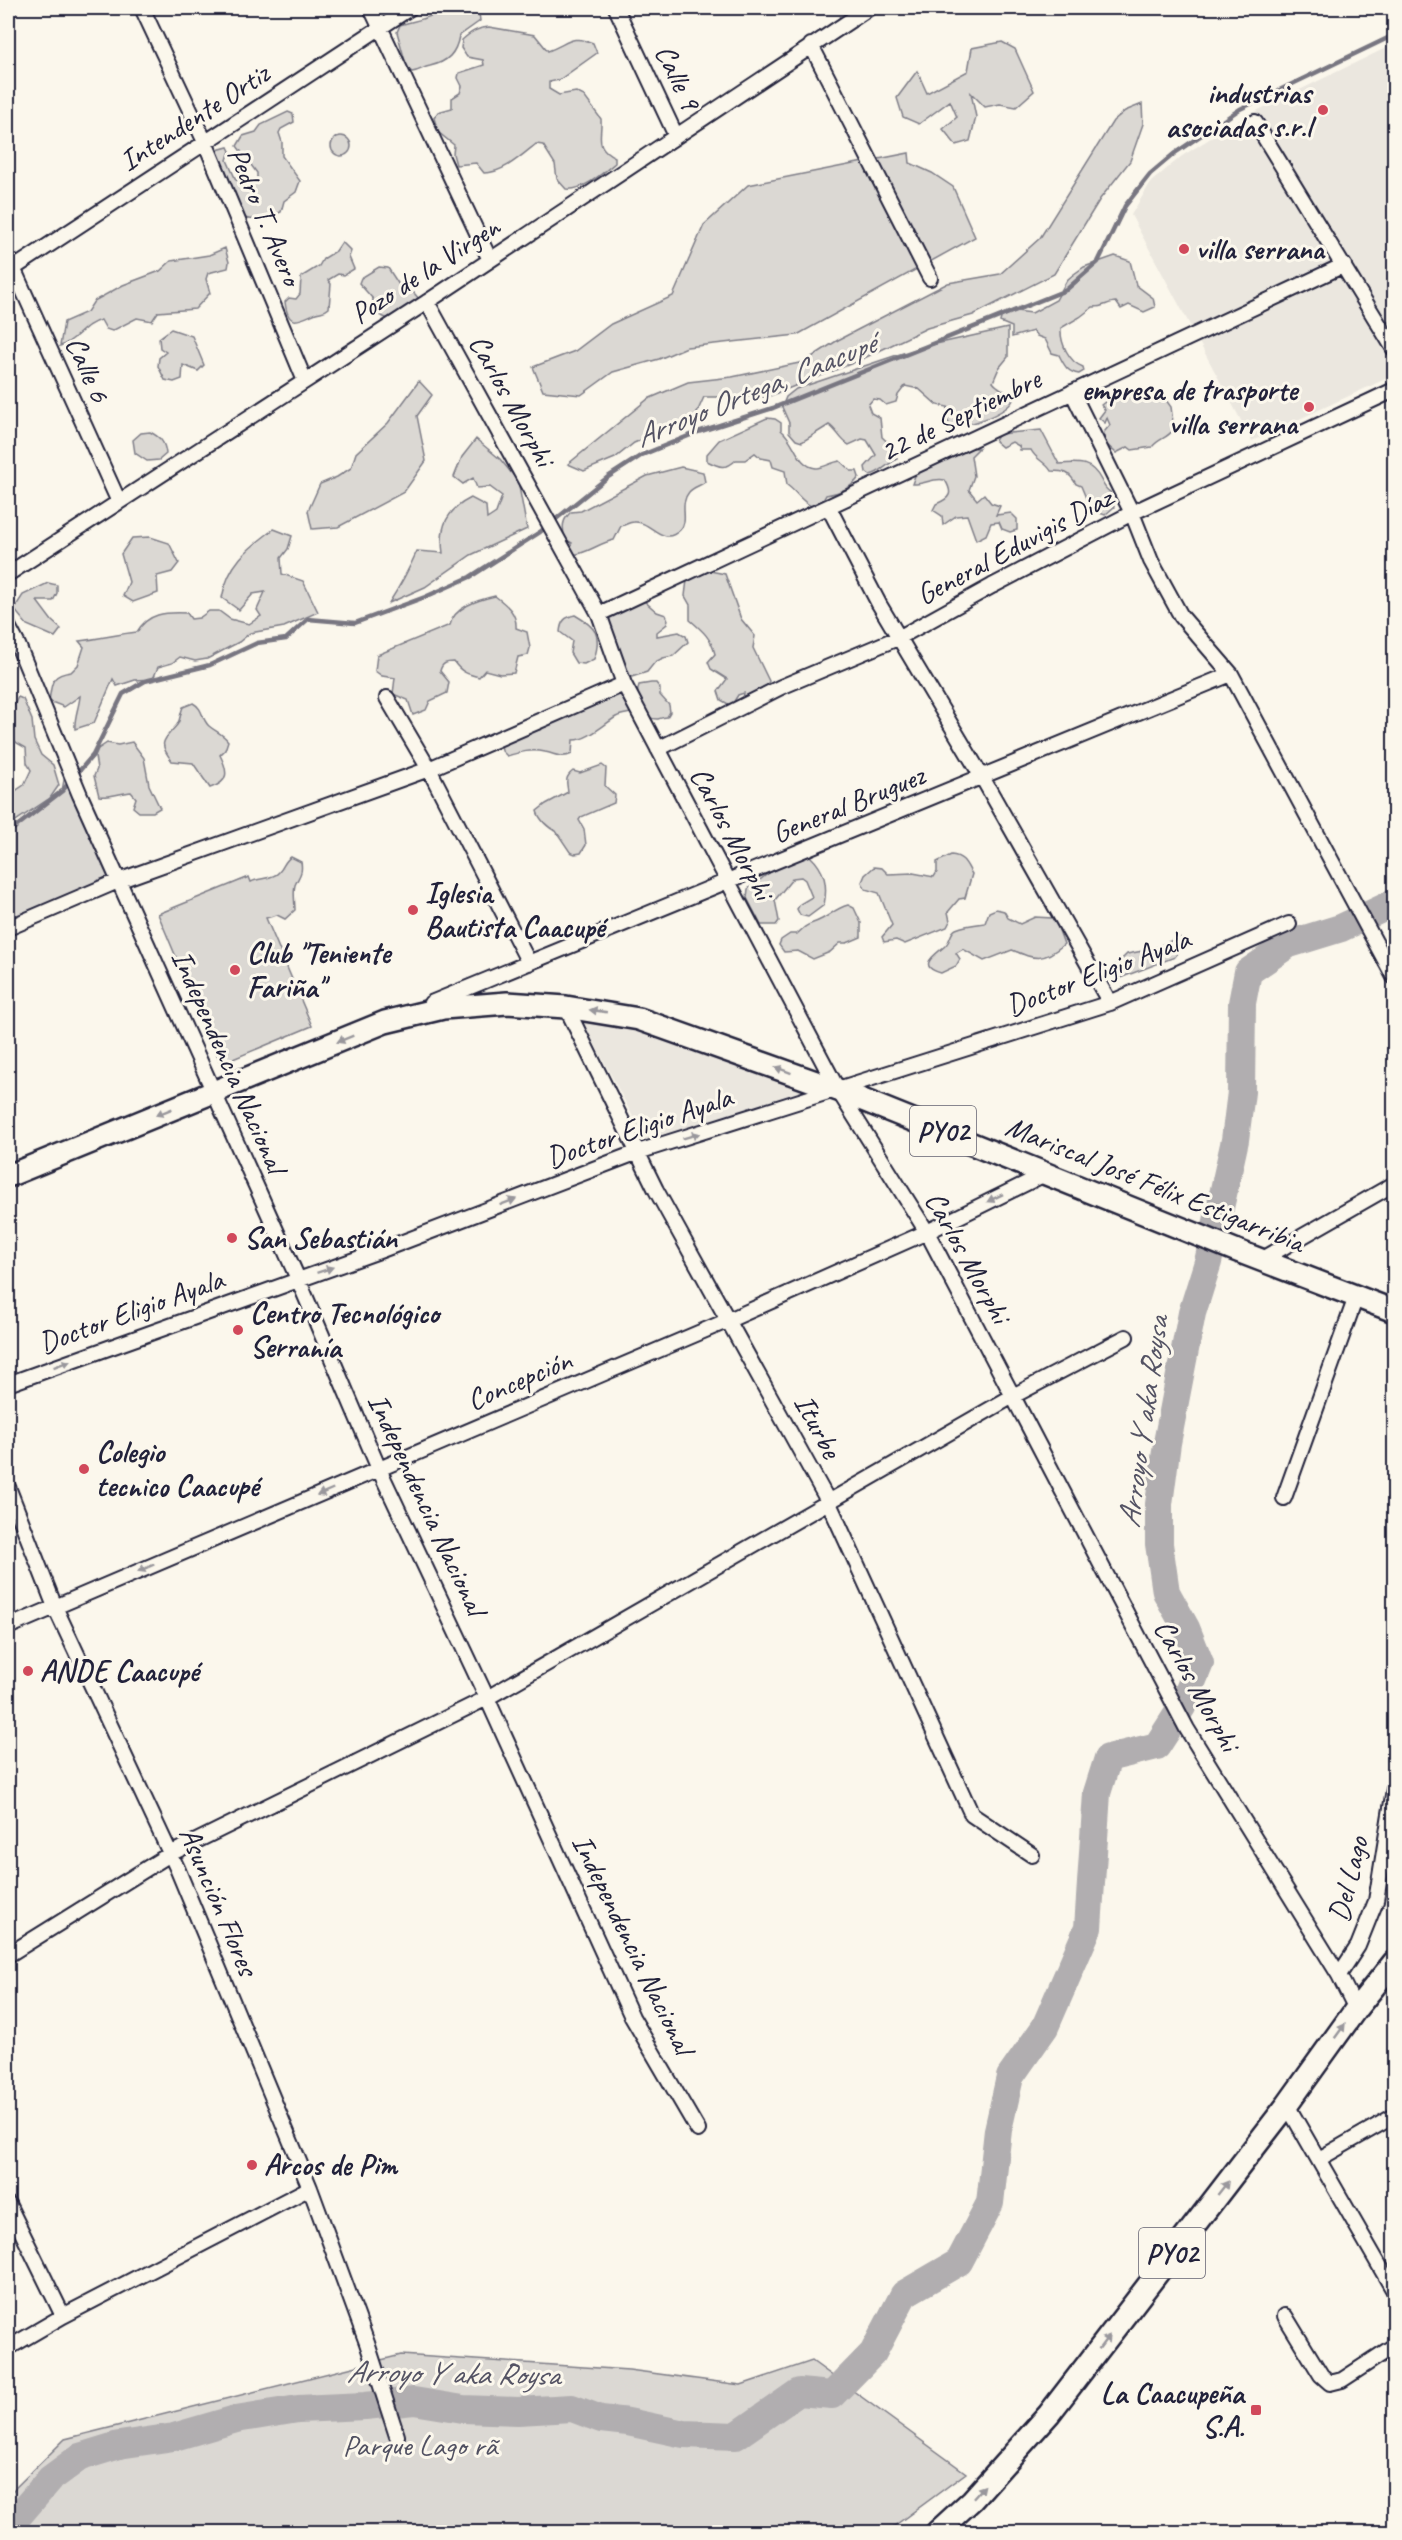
<svg xmlns="http://www.w3.org/2000/svg" width="1402" height="2540" viewBox="0 0 1402 2540" font-family="Caveat,sans-serif">
<rect width="100%" height="100%" fill="#fbf7ec"/>
<filter id="ink" filterUnits="userSpaceOnUse"><feTurbulence type="fractalNoise" baseFrequency=".0167" numOctaves="2"/><feDisplacementMap in="SourceGraphic" scale="12" xChannelSelector="R" yChannelSelector="G"/><feConvolveMatrix kernelMatrix="1 2 1 2 8 2 1 2 1" color-interpolation-filters="sRGB"/></filter>
<g filter="url(#ink)">
<path fill="#ebe7df" d="M1394,44V375L1252,441L1131,215L1151,182L1182,156L1246,116Z
M578,1012L635,1030L810,1089L645,1140Z"/>
<path fill="#dbd8d3" stroke="#7e7d87" stroke-width="1.5" d="M443,8H471L479,13L480,21L459,36C456,53 448,62 430,66C423,67 420,71 412,72L407,68L397,32L400,25C415,20 432,19 443,8Z
M489,27L535,35L548,51C568,44 571,34 593,43L597,53L559,80L549,82V89L559,95L576,92L584,96L601,119C602,137 594,147 615,157V163C602,174 583,191 566,189L557,179L555,164L543,145L536,144C521,156 503,173 484,173L476,163L456,165L453,154L454,145L438,132L434,118L438,112L452,108V98L460,93L462,86L458,78L459,73L484,65L483,60L467,57L461,48L462,40C471,32 477,28 489,27Z
M1002,42L1015,49L1034,91L1016,107L1000,104L985,107L971,93L976,117L970,141L956,145L943,129L957,117L950,101L919,124L903,117L897,98L917,71L927,93L968,71L972,48Z
M1142,104L1143,124L1130,161L1100,199L1054,274L973,315L927,328L858,361L767,397H704L695,417L634,443L615,458L584,471L568,464L648,399L688,382L732,377L804,362L838,340L948,283L1000,274L1040,238L1113,121L1125,111Z
M288,112L293,114L294,122L281,129L279,133L282,142V156L300,181L296,192L284,201L281,212C274,215 252,222 245,218C232,211 221,168 215,153L217,150L228,147L230,151L227,160L236,180L257,182V173L237,146L243,136L256,132L261,125Z
M331 146a10 10 0 1 1 20 0a10 10 0 1 1-20 0Z
M909,153L910,163L932,173L953,187L975,237L797,335L687,347L659,359L613,372L581,395L543,391L533,367L575,351L611,324L673,296L704,225L748,185Z
M342,242L351,251L349,257L354,269L344,275L338,274L328,280L331,284L329,308C324,313 321,311 316,313C298,321 288,328 285,302L289,298L296,299L300,294L301,277L319,266L323,259L336,251Z
M225,248L229,262L228,268L208,273L206,279L210,293L195,309L158,312L152,321L137,318L112,331L106,329L101,320C83,324 77,341 60,346L64,322L87,312L94,301L123,285L160,271L171,261L209,255Z
M1115,256L1130,261L1136,285L1153,298L1155,307L1144,312L1129,305L1121,309L1116,302C1108,302 1102,308 1093,307L1080,317L1061,328C1060,343 1069,362 1083,367L1084,371L1079,374C1067,372 1064,365 1059,355L1052,353L1045,339L1037,336L1033,331L1012,337V327L1000,322L1002,314L1016,311L1032,313L1056,300L1067,280L1074,274L1084,267Z
M379,267L388,268L403,291L414,293L419,299L401,319L386,318L372,312L373,299L359,283L361,278Z
M1008,328V357L999,368L993,382C999,390 1009,391 1013,400C1007,413 965,429 950,425L946,418L948,407L937,405L919,389L905,386L898,395L896,402L886,405L880,400L873,399L868,405L871,413L880,418L882,437L894,448L897,459C887,464 880,473 870,475L866,472L865,467L876,455L867,440L862,439L849,445C840,440 837,430 829,425L802,442L796,440L789,432V423L782,407L786,397L796,389L918,348Z
M171,329L192,336L204,365L198,371L183,365L182,379L174,382L165,380L158,366L159,358L166,352L160,348L159,338Z
M419,381L432,395L417,416L426,461L404,492L338,527L312,529L308,511L320,484L337,477L351,468L356,453L388,423Z
M1130,393L1141,401L1151,395L1161,393L1171,407L1174,429C1167,439 1159,438 1152,447L1132,450L1128,447L1116,453L1105,443L1104,432L1110,425L1107,418L1105,423L1099,418L1105,410L1101,405L1115,394Z
M767,418L775,419L781,423V430C796,442 797,466 816,468C823,468 832,462 840,461L851,471H857L859,477C852,488 839,493 826,495L822,502L813,507C801,502 797,492 787,485L785,471L773,467L771,460L761,458L755,453L745,460H736C726,470 719,467 707,461V454L719,440Z
M1041,430L1059,464C1079,462 1091,461 1101,480C1104,486 1105,489 1110,492L1114,507L1105,515L1091,510L1081,486L1076,484C1069,472 1065,471 1051,471C1046,462 1036,460 1031,450H1020L1019,446L1012,442L1002,447L995,441L999,434Z
M150,432C160,437 165,442 166,454L159,460L147,461L135,453L133,440L141,433Z
M476,439L500,459L518,481L527,529L471,555L425,587L389,603C400,586 409,569 417,551L443,553C439,526 447,510 471,498L486,506L487,519L496,513L502,496L490,487L477,488L473,478L463,484L454,477L462,457Z
M963,448H979L971,456L974,476L969,490L977,500L984,494L991,503L1000,506L996,515L1011,513L1017,519V530L1010,532L1002,529L999,522L991,523L986,535L976,540L967,515L956,516L943,525L942,516L933,510L936,504C951,498 953,493 945,480C933,477 924,485 912,484L916,473C932,464 949,459 963,448Z
M681,467L703,472L705,482C700,486 693,487 689,492C678,505 690,520 680,530C662,548 651,520 634,522C630,522 625,525 621,526L614,540C598,543 588,554 571,555L567,549L572,543L565,539C562,527 562,520 571,512L581,511L647,476Z
M274,529L292,536L288,549L281,558L282,574L303,581L318,612L284,627L250,633L239,642L207,659L195,661L180,657L172,663L158,667L153,679L135,680L117,686L113,679L94,723L75,729C74,717 79,708 80,696L64,707L49,701C52,683 50,675 71,672L78,665L84,647L79,641C99,639 117,634 137,632C148,613 165,612 187,613L191,619L199,618L209,611H219L230,619L249,624L261,616L257,610L265,592L253,594L239,610L222,598C228,564 247,549 274,529Z
M150,537L169,543L179,563L172,572L157,576L158,593L133,602L123,596L129,582L121,554L132,538Z
M710,571L725,574L741,619L755,636L753,648L769,681L763,694L743,699L744,693L738,695L733,703L728,704L721,700L718,691L727,679L711,669L708,662L715,654C711,638 703,631 690,620V605L685,596L687,580Z
M48,583L57,585V593L53,601H37L52,621L61,629L55,637L27,625L14,609L23,595Z
M495,596C507,605 517,613 516,628L527,632L530,648L528,655L518,657L514,673L500,674L485,670L479,677C467,674 461,672 454,662C446,662 442,663 440,671L449,682L447,693L430,701L426,710L413,715L408,700L393,694L395,678L382,676L375,671L377,655L450,625C454,607 478,600 495,596Z
M643,600L657,612L666,615L668,620L667,624L657,632V636L679,632L686,636L688,642L673,656L663,658L655,662L647,672L632,677C623,670 617,660 620,649L611,632L609,614Z
M575,615C596,627 602,635 594,659L584,664L576,663L570,653L572,641L560,632C561,621 565,617 575,615Z
M651,683H656L660,688V695L669,705L670,712L667,717C664,717 661,718 658,719C642,720 635,696 639,685Z
M623,692L635,712C629,714 621,714 616,717C603,725 588,740 573,740L572,754C561,759 556,754 545,752C532,749 520,752 507,756L502,751L500,739L542,729L545,725L602,696Z
M18,697L23,699L32,720L34,740L41,755L53,765L59,785L50,798L8,826V796L24,785L31,770L27,763L26,748L17,743L8,734V708L13,707Z
M193,703C204,709 201,719 209,726C216,732 223,734 228,741L225,750L220,755C228,771 230,782 210,788L193,763L172,761C157,742 164,740 177,725C181,719 180,713 183,707Z
M132,742L144,758L149,785L160,808L153,812H139L133,807L136,798L131,792C121,793 108,798 99,796L94,776L97,769L95,756L98,749L107,743L118,745Z
M67,764L118,881L8,928V833L62,791Z
M602,765L606,768L605,786L615,795L614,803L581,817L579,820L584,829L586,845L581,853L575,854L570,852L556,831C548,828 539,819 537,811L546,804L568,792C567,782 564,778 573,771L580,773Z
M951,855C964,856 966,864 972,874L965,898L959,899L948,912L950,921L947,927L905,944L896,940L884,942L882,937L892,925L879,893L865,889L862,882L865,875L874,867L882,868L888,874L913,873L934,877L937,872V862Z
M810,856C825,870 828,885 824,905L808,917L800,915L797,909L800,904L812,897L805,880L801,877L793,878L775,900L779,921L776,925H761L747,898L748,889C767,875 785,857 810,856Z
M291,857L301,862C303,873 299,876 295,885C293,892 295,903 295,910L285,919L277,915L266,918L312,1026L221,1064L158,914L249,877L251,882C259,878 274,879 279,872C284,867 284,861 291,857Z
M848,905L854,908L861,923V937L847,943H840L830,952L813,959L798,951L784,952L779,945L781,940L790,934H797C810,921 809,926 822,919C831,914 837,908 848,905Z
M996,909L1004,911L1008,918L1020,924L1035,917L1052,918L1057,925L1064,944C1043,963 1034,959 1012,950L984,961L963,949L956,953L960,959L956,966L941,973C914,966 938,953 946,945C951,940 950,932 956,929C965,925 976,924 985,923L989,912Z
M1179,937L1182,939L1181,948L1175,957L1120,978L1115,966L1127,954L1153,949Z
M401,2355L629,2370L741,2385L812,2361L966,2473L886,2532H8V2495L65,2439Z"/>
<g fill="none" stroke-linecap="round" stroke-linejoin="round">
<path stroke="#787681" stroke-width="4.5" d="M8,833L62,791L93,755L123,694L145,681L210,665L257,643L286,639L308,619L355,623L425,597L470,577L540,532L608,477L642,455L698,432L773,408L1066,290L1098,262L1125,206L1150,174L1175,153L1240,109L1394,35"/>
<path stroke="#b1aeb0" stroke-width="28" d="M8,2528L50,2479L80,2457L119,2445L174,2437L236,2419L298,2409L365,2406L414,2401L463,2409L518,2411L572,2408L601,2419L628,2422L684,2434L736,2436L799,2392L832,2395L873,2353L904,2294L959,2262L990,2203L998,2130L1010,2077L1045,2027L1088,1928L1097,1793L1108,1758L1157,1746L1182,1707L1200,1663L1186,1628L1166,1592L1159,1544V1504L1167,1443L1192,1313L1208,1262L1235,1140L1241,1092L1242,1003L1248,972L1289,944L1341,928L1394,903"/>
<defs>
<path id="street" d="M142,8L205,142L305,381
M371,8L490,260
M616,8L676,136
M8,9L9,8
M811,45L930,278
M1255,122L1394,349
M8,257L119,502
M8,272L410,8
M427,302L599,614L624,684L838,1090L927,1232L1187,1729L1339,1975L1356,2009
M1072,392L1132,513L1151,561L1181,616L1231,674L1394,977
M829,508L879,604L982,777L1110,1003
M8,574L427,302L869,8
M599,614L1344,265
M8,626L18,645L80,795L298,1279L379,1469L487,1698L632,2017L698,2130
M387,698L429,769L529,963
M658,749L781,687L900,637L992,586L1132,513L1394,390
M8,928L118,881L429,769L624,684
M431,1003L1231,674
M566,1007L656,1190L828,1501L972,1815L1032,1855
M1261,1260L1394,1184
M8,1384L382,1250L638,1152L1110,1003L1289,924
M8,1487L55,1607L177,1868L310,2188L367,2343L397,2436
M1284,1498L1356,1297
M8,1627L729,1320L927,1232L1047,1173
M8,1955L170,1854L487,1698L1013,1396L1126,1337
M1339,1975L1358,1946L1376,1901L1394,1789
M1287,2105L1394,2291
M1319,2159L1394,2116
M8,2204L63,2316
M1285,2316L1321,2375L1330,2383L1342,2380L1394,2346
M8,2348L63,2316L310,2188"/>
<path id="primary" d="M8,1176L385,1022L443,1008L507,1003L566,1007L639,1019L838,1090L1235,1250L1394,1311
M937,2532L972,2500L1049,2414L1287,2105L1356,2009L1394,1962"/>
</defs>
<use href="#street" stroke="#22223b" stroke-width="18"/>
<use href="#primary" stroke="#22223b" stroke-width="26"/>
<use href="#street" stroke="#fbf7ec" stroke-width="14"/>
<use href="#primary" stroke="#fbf7ec" stroke-width="21"/>
</g>
<defs><path id="oneway-solid" d="M-6-.8H1V-3.2L6.5 0L1 3.2V.8H-6Z" transform="scale(1.5)"/></defs>
<g fill="#99979c">
<use href="#oneway-solid" transform="translate(598 1011) rotate(-172)"/>
<use href="#oneway-solid" transform="translate(345 1039) rotate(158)"/>
<use href="#oneway-solid" transform="translate(783 1070) rotate(-160)"/>
<use href="#oneway-solid" transform="translate(164 1112) rotate(158)"/>
<use href="#oneway-solid" transform="translate(691 1136) rotate(-17)"/>
<use href="#oneway-solid" transform="translate(995 1198) rotate(154)"/>
<use href="#oneway-solid" transform="translate(508 1202) rotate(-21)"/>
<use href="#oneway-solid" transform="translate(325 1270) rotate(-19)"/>
<use href="#oneway-solid" transform="translate(62 1364) rotate(-20)"/>
<use href="#oneway-solid" transform="translate(325 1492) rotate(157)"/>
<use href="#oneway-solid" transform="translate(146 1568) rotate(157)"/>
<use href="#oneway-solid" transform="translate(1340 2031) rotate(-54)"/>
<use href="#oneway-solid" transform="translate(1223 2188) rotate(-52)"/>
<use href="#oneway-solid" transform="translate(1104 2342) rotate(-53)"/>
<use href="#oneway-solid" transform="translate(979 2492) rotate(-48)"/>
</g>
</g>
<g fill="#d1495b" stroke="#fbf7ec" stroke-width="2">
<circle cx="1323" cy="110" r="6"/>
<circle cx="1184" cy="249" r="6"/>
<circle cx="1309" cy="407" r="6"/>
<circle cx="413" cy="910" r="6"/>
<circle cx="235" cy="970" r="6"/>
<circle cx="232" cy="1238" r="6"/>
<circle cx="238" cy="1330" r="6"/>
<circle cx="84" cy="1469" r="6"/>
<circle cx="28" cy="1671" r="6"/>
<circle cx="252" cy="2165" r="6"/>
<rect x="1250" y="2404" width="12" height="12" rx="3"/>
</g>
<g text-anchor="middle" dominant-baseline="central" stroke-width="6" stroke-linejoin="round" paint-order="stroke">
<g fill="#fbf7ec" stroke="#636270" stroke-width="1.5">
<rect x="910" y="1106" width="66" height="50" rx="4.5"/>
<rect x="1139" y="2228" width="66" height="50" rx="4.5"/>
</g>
<g font-size="28" font-weight="bold" fill="#22223b">
<text x="943" y="1131">PY02</text>
<text x="1172" y="2253">PY02</text>
</g>
<g font-size="30" fill="#22223b" stroke="#fbf7ec">
<text transform="translate(678 77) rotate(65)">Calle 9</text>
<text transform="translate(194 117) rotate(-33)">Intendente Ortiz</text>
<text transform="translate(265 216) rotate(67)">Pedro T. Avero</text>
<text transform="translate(425 270) rotate(-33)">Pozo de la Virgen</text>
<text transform="translate(88 369) rotate(66)">Calle 6</text>
<text transform="translate(512 400) rotate(61)">Carlos Morphi</text>
<text transform="translate(960 415) rotate(-26)">22 de Septiembre</text>
<text transform="translate(1014 546) rotate(-28)">General Eduvigis Díaz</text>
<text transform="translate(848 804) rotate(-22)">General Bruguez</text>
<text transform="translate(732 833) rotate(62)">Carlos Morphi</text>
<text transform="translate(1098 972) rotate(-21)">Doctor Eligio Ayala</text>
<text transform="translate(229 1061) rotate(66)">Independencia Nacional</text>
<text transform="translate(639 1127) rotate(-19)">Doctor Eligio Ayala</text>
<text transform="translate(1155 1184) rotate(22)">Mariscal José Félix Estigarribia</text>
<text transform="translate(968 1257) rotate(61)">Carlos Morphi</text>
<text transform="translate(131 1311) rotate(-20)">Doctor Eligio Ayala</text>
<text transform="translate(519 1380) rotate(-23)">Concepción</text>
<text transform="translate(818 1426) rotate(62)">Iturbe</text>
<text transform="translate(427 1504) rotate(65)">Independencia Nacional</text>
<text transform="translate(1197 1685) rotate(61)">Carlos Morphi</text>
<text transform="translate(1348 1879) rotate(-76)">Del Lago</text>
<text transform="translate(219 1901) rotate(67)">Asunción Flores</text>
<text transform="translate(633 1944) rotate(64)">Independencia Nacional</text>
</g>
<g font-size="30" font-weight="bold" fill="#22223b" stroke="#fbf7ec" text-anchor="start">
<text x="1311" y="93" text-anchor="end">industrias<tspan x="1311" dy="34">asociadas s.r.l</tspan></text>
<text x="1196" y="249">villa serrana</text>
<text x="1297" y="390" text-anchor="end">empresa de trasporte<tspan x="1297" dy="34">villa serrana</tspan></text>
<text x="425" y="893">Iglesia<tspan x="425" dy="34">Bautista Caacupé</tspan></text>
<text x="247" y="953">Club "Teniente<tspan x="247" dy="34">Fariña"</tspan></text>
<text x="244" y="1238">San Sebastián</text>
<text x="250" y="1313">Centro Tecnológico<tspan x="250" dy="34">Serranía</tspan></text>
<text x="96" y="1452">Colegio<tspan x="96" dy="34">tecnico Caacupé</tspan></text>
<text x="40" y="1671">ANDE Caacupé</text>
<text x="264" y="2165">Arcos de Pim</text>
<text x="1244" y="2393" text-anchor="end">La Caacupeña<tspan x="1244" dy="34">S.A.</tspan></text>
</g>
<g font-size="30" fill="#505061" stroke="#fbf7ec">
<text x="420" y="2445">Parque Lago rã</text>
</g>
<g font-size="32" font-style="italic" fill="#545364" stroke="#fbf7ec">
<text transform="translate(755 390) rotate(-22)">Arroyo Ortega, Caacupé</text>
<text transform="translate(1143 1422) rotate(-82)">Arroyo Y aka Roysa</text>
<text transform="translate(453 2373) rotate(1)">Arroyo Y aka Roysa</text>
</g>
</g>
<rect width="1402" height="2540" fill="none" stroke="#fbf7ec" stroke-width="30"/>
<rect x="15" y="15" width="1372" height="2510" fill="none" stroke="#22223b" stroke-width="2" filter="url(#ink)"/>
</svg>
